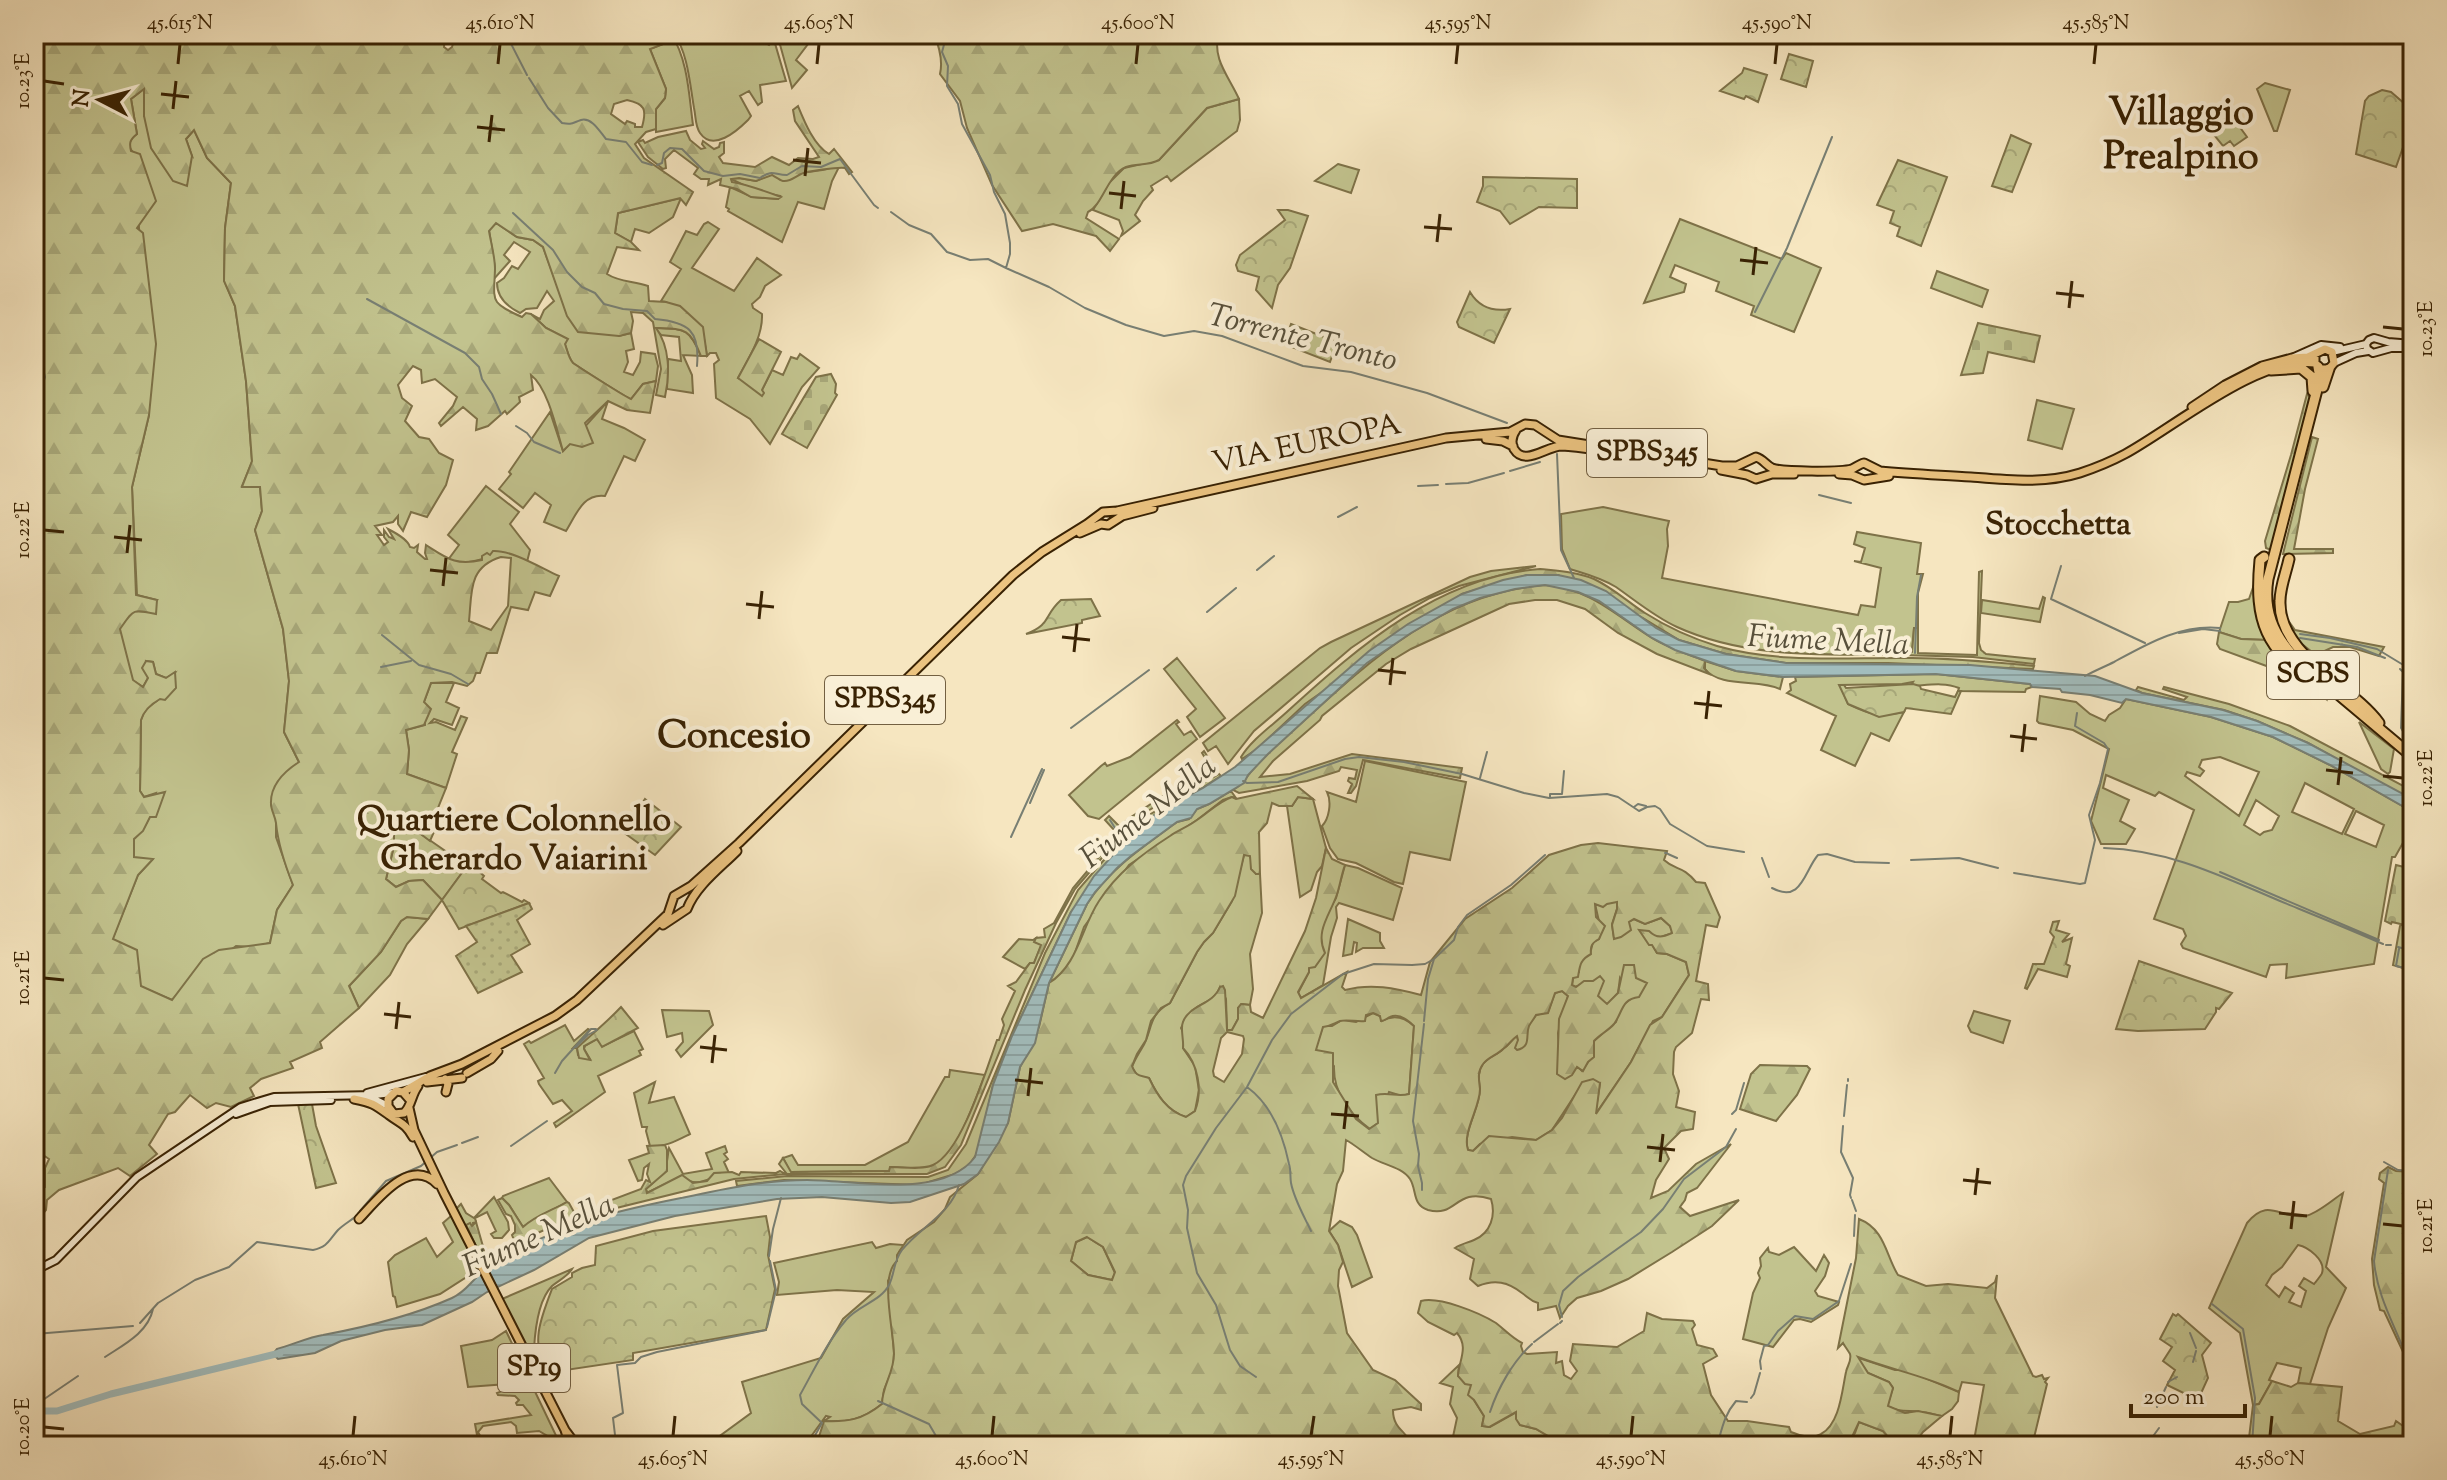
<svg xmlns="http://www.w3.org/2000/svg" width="2447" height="1480" viewBox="0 0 2447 1480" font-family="'Sorts Mill Goudy',serif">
<defs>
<pattern id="forest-firs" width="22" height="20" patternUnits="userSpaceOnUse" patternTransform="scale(2)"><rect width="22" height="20" fill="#c2c38e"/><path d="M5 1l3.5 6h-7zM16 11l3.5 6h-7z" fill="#a7a779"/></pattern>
<pattern id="cemetery-stones" width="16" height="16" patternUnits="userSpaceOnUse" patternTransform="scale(2)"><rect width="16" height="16" fill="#c2c38e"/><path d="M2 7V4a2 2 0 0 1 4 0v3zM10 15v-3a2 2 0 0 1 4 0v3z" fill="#a7a779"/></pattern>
<pattern id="park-crowns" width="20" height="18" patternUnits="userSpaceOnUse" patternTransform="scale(2)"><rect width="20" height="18" fill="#c2c38e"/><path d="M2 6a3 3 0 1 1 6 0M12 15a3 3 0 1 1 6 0" fill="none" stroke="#a7a779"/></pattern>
<pattern id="garden-dots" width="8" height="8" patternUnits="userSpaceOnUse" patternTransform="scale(2)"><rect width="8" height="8" fill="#c2c38e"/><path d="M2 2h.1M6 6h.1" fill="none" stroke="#a7a779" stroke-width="1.8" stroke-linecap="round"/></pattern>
<pattern id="water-rules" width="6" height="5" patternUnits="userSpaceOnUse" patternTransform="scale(2)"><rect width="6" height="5" fill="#a2bdbd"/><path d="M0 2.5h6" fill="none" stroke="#8ca2a1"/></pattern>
</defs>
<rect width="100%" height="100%" fill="#f6e6c0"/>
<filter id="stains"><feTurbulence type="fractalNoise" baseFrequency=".0025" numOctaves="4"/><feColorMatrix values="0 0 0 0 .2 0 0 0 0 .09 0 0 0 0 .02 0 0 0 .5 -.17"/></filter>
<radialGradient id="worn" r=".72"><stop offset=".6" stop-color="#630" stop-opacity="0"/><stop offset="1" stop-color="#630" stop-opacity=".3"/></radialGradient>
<path fill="#c2c38e" stroke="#7e7248" stroke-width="2" fill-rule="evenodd" d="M668,34H671C688,59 689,96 693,125L656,132V109L665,98L666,89L650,49L671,41Z
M674,34H752L769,45L774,40L786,81L760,85L762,102L758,105L749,91L740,96L751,116L748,120C737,131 713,152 700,133C695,126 696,117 694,108C690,85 688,53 674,34Z
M788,34H805L808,44L796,60L807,70L792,88L779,41Z
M2265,83L2290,90L2277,131H2274L2257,89Z
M145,88L144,116L192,156L186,139L194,130L207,158L231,183L225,228L224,280L235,306L246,381L252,462L242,486L260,487L262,511L255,530L283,629L289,681L284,732L299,762L271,804L276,819V837L293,885L277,910L270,943L253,947L236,946L184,987L172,1000L141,987L112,940L138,875L152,860L133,858L134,839C148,826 152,812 156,793L144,797L140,791L141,720C144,707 154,705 162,696C167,689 171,680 175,673L166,678L156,674L153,662L146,661L148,678L143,687L132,680L119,629C126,619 132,606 145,611L157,600L137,595L132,487L149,415L135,154C126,147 129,140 137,134L131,99Z
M1239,99L1240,120L1237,131L1171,181L1167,176L1151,186L1153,190L1143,201L1135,215L1140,221L1121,236L1123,231L1119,220L1093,210L1109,183L1124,168L1159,160L1207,108Z
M2228,111L2247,137L2234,146L2230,141L2223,146L2210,130L2217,124L2215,121Z
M1338,164L1359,170L1351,193L1315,181Z
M835,166L839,167L832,181L824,209L798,202L782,242L728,211L729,209L726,207L730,187L752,197L778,199L780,196L756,191L731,179L739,178L756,181L772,174L781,180C790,178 799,173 808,172C818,170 825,171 835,166Z
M681,198L673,217L649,233L635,229L631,242L615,233L618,213Z
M1680,219L1782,259L1786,253L1821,268L1794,332L1751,315L1754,306L1716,291L1719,282L1675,265L1670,277L1686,284L1684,292L1644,303Z
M708,222L719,229L692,268L734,291L757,258L781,275L765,286L760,297L752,304L753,308L762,314C763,336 749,358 738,378L762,390L772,370L783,375L791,357L797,359L800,354L819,368L802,387L770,444L750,419L716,398L714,364L719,360L716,353H710L707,356L702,327L666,302L661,301L681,269L670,262L686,231L697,235L704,224Z
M496,223L517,237L533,240L543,247L559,291L619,336L631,333L634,349L626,351L628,362L624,372L633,375L640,362L641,352L655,354L658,366L656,381L643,384L631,399C627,398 577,366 573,363C569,359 567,350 565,344L567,339L546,328L531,314L540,319L544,310L554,301L547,291L537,308L526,309L520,313C508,307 497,298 497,283L504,278L512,266L518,269L530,252L514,242L504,255L510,261L493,280L495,268L489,230Z
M1937,271L1988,290L1982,307L1931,288Z
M1291,324L1337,342L1330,362L1284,344Z
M655,328C684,329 689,327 701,356L683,355L692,375L693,393L667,389L668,359L681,361L679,337L661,335Z
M2037,400L2074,409L2062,449L2028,440Z
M608,401L602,419L624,428L645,440L635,461L624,456L605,496C583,493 576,515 566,531L544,522L551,505L535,493L523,508L499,489L511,474L509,472L550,412L563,451Z
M486,486L519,512L510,524L530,550L527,562C493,542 483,570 448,560L459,545L448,535Z
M1603,507L1669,521L1667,529L1668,546L1662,578L1858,615L1861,605L1875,607L1881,568L1854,561L1861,562L1865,548L1854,544L1857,532L1921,543L1917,574H1923L1918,593V628H1914L1912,653L1900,655C1825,654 1747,659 1677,627C1655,617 1636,601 1616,587C1602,578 1586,574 1570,569L1562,549L1561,514Z
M1536,566L1459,586L1430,598L1400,615L1351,648L1254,731L1228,764L1216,746L1208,751L1203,743L1320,648L1331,642L1470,577L1491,571Z
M2256,579L2267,640L2241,639L2219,632L2229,602H2238L2249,599Z
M2043,597L2045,598L2040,622L1981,613L1982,600L2039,609Z
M1177,658L1225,718L1200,737L1187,717L1196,709L1164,669Z
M1705,661L1736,671L1783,677L1780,689C1759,679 1720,688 1705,669Z
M1936,674L2030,684L2032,687L2026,689L2025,692L1958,691L1959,688C1944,682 1929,685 1913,686L1911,685L1913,682L1902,684L1840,685L1848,704C1871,715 1879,717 1904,712L1889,741L1871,733L1855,766L1821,750L1836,716L1787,693L1791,690L1790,684L1796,681L1795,677Z
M431,683H454L446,702L459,708L452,725L434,719L430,723L436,722L455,730L461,716L467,718L452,752L457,754L446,788L407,774L409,750L406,730L425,725L424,702Z
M2138,687L2184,700L2187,697L2163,689L2164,687L2229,704L2290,726L2413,791V801L2308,743L2257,721L2224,710L2142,693L2136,690Z
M2040,696L2076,702L2090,714L2105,721L2109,715L2120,708L2126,699L2211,717L2273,737L2330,765L2413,812V825L2395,857H2392L2374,964L2286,978L2287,964L2270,965L2266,977L2183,948L2181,944L2186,936L2183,929L2154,919L2194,810L2159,792L2155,796L2106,775L2103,788L2129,800L2120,821L2135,829L2126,844H2101L2091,821L2109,749L2073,730L2039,723L2037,721ZM2220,757L2259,772L2239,816L2185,776L2187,772L2200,776L2204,771L2199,767L2202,760ZM2305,783L2354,809L2342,834L2292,812ZM2256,800L2279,816L2272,830L2264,832L2260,835L2244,825ZM2356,811L2384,825L2376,847L2345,834Z
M1177,720L1179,722L1176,724L1184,735L1191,731L1197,739L1099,819L1088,816L1069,795L1101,766L1105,763L1107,766L1130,757Z
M2359,722L2394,749L2390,772L2388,774L2381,769Z
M1365,761L1466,782L1450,860L1410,852L1403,884L1394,882L1356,863L1338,859L1330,848L1322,826C1329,819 1332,802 1327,792L1356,802Z
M1219,774L1221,776L1183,800L1163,809L1139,826L1071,912L1012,1036L993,1085L978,1152L969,1165L955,1174L919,1185L784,1180L737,1186L736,1181L787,1176L928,1177L948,1170L966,1144L1045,953L1078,890L1122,839L1149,815Z
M1231,791L1236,798L1232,797L1223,800L1197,820L1129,865L1084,927L1072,961L1061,975L1049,983L1087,904C1109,869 1144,846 1177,822L1189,819L1197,809L1209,804Z
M1298,797L1313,799L1326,848L1322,866L1317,872L1311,890L1300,897L1287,806H1292Z
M418,832L467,866L442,900L423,880L409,881L396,887L386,879L394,846V833Z
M1247,854L1250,856L1256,874H1260L1262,913L1250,954L1253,989L1250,1005L1242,1004L1238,1008V1019L1232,1030L1227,1031L1226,999L1220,987C1214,1002 1204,1001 1193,1010C1188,1014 1184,1023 1181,1028L1185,1036L1183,1048L1195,1066L1199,1090L1195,1111L1186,1117C1167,1111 1157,1095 1149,1078L1138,1077L1132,1067C1135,1059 1138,1055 1142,1048C1153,1031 1147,1015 1170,1003L1197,952L1204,942L1213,933L1232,901L1244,855Z
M1345,865L1358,868L1402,888L1393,920L1339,903L1336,907L1337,918L1331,937L1323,985L1301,998L1298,993L1309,972V967L1315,965L1324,918L1336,898Z
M1617,901V909L1612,924L1614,938L1628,922L1634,919L1645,924L1661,918L1670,926L1673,933L1661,937L1654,936L1652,944L1657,953L1667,954L1686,962L1689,975L1662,1017L1653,1021L1631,1062L1595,1115L1600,1083L1581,1086L1552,1130L1536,1140L1512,1137L1480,1144L1473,1151L1468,1150C1462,1133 1480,1108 1480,1089C1479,1080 1477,1072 1483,1064C1488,1057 1497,1055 1503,1049C1509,1045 1511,1040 1517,1036L1518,1040L1536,1015L1548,1012L1555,993L1562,991L1568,996L1558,1033L1559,1048L1582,1071L1588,1062L1594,1041L1616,1022L1620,1007L1632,998L1620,978L1618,993L1607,1005L1598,996L1593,981L1575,987L1572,985L1573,978L1579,972L1578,967L1584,958L1590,954L1593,942L1599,939L1601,930L1595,904Z
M407,917L428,919L407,944L390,975L359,1008L349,986L381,952L401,921Z
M1348,919L1380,933V941L1384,948H1363L1356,952L1357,943L1354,942L1352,954L1343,956Z
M2402,924L2413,927V971L2393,965L2400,926Z
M1036,938L1035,942L1042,944L1034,963H1030L1025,969L1003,957L1019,939L1033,940Z
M662,1010L709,1011L713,1025L681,1057L676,1050L683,1042L682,1033L667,1037Z
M1974,1011L2010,1021L2003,1043L1971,1032L1968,1026Z
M1373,1013L1380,1016L1382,1021C1394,1014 1404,1017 1414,1026L1409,1094L1402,1096L1389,1092L1378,1123L1370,1129C1349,1114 1333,1092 1334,1066L1322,1053L1315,1050L1323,1026H1332L1342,1020L1356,1022Z
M565,1025L574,1041L588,1029L590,1030L573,1048H577L578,1055L590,1059L584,1049L585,1046L597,1039L603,1046L634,1031L643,1049L639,1051L641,1055L598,1076L605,1092L556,1127L554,1123L572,1111L562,1100L553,1104L539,1084L538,1081L544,1078L524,1044L529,1041L531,1043Z
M950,1070L985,1075C975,1099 956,1161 930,1167C918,1170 902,1167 891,1167L890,1171L790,1172L783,1158L792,1155L798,1165H865L908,1142L945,1077H949Z
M655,1082L649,1103L674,1097L690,1134C678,1140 664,1148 650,1146L646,1131L647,1127H642L634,1093Z
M725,1146L727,1152L724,1154L728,1159L724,1162L729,1173C711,1175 698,1191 682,1176L647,1193L646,1189C655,1181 664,1174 667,1161C668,1157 668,1152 669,1148L683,1174L712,1169L706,1153Z
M549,1178L567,1202C551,1211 537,1216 523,1227L509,1205L502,1198L503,1196Z
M2343,1193L2326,1267L2346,1288L2328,1328L2310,1384L2298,1383L2301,1368L2277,1363L2269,1380L2272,1381L2259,1404L2253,1405L2240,1333L2209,1308L2247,1223C2269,1196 2280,1220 2305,1216C2317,1214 2332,1200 2343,1193ZM2298,1245C2308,1247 2326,1260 2322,1273C2322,1274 2315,1283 2314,1284L2304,1278L2299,1286L2306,1291L2301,1307L2289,1302L2294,1293L2285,1287L2279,1297L2266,1285L2272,1275L2282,1267Z
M494,1197L508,1222L509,1230L502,1238H494L491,1234L496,1231L487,1212L475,1218L476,1222L473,1223L480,1257L456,1209L461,1204L466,1213L474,1218Z
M452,1215L479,1269L440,1294L397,1307L395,1297L393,1296L388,1262L395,1255L426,1238L437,1257L453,1242L443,1223Z
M1340,1221L1352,1227L1357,1235L1372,1277L1352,1287L1338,1245L1329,1231Z
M1087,1237L1103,1247L1115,1273L1112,1280L1088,1275L1071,1261L1076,1242Z
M872,1242L876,1248L890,1244L904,1245L899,1252L897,1261L888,1281L894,1353L893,1368L884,1390L882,1404C862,1420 848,1422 824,1421L830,1417L826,1416L804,1446H706L751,1413L742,1382L821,1358L843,1319L874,1292L837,1290L777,1295L779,1282L774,1263Z
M1794,1247L1816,1271L1824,1255L1829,1263L1825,1276L1815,1291L1818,1296L1839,1302L1838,1305L1811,1322L1800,1319L1794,1320L1773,1347L1743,1339L1753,1293L1760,1278L1758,1273L1761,1266L1760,1258L1768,1248L1769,1252L1779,1255Z
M572,1269C567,1277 559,1280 552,1286C538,1300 535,1331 534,1349L535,1355L546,1373L539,1374L502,1299Z
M506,1331L561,1446H495L548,1439L549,1437L539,1431L517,1433L516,1426L511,1422L483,1426L478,1432L483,1441L482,1446H479L475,1424L531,1415L523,1405H517L516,1403L519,1400L515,1396L498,1395L497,1393L500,1392L508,1384L468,1387L461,1346L492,1340Z
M1856,1357L1895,1370H1906L1959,1392L1958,1401L1952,1409L1942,1416C1935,1415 1928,1412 1921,1412C1908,1410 1900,1413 1887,1406L1893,1388L1889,1382L1868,1373Z
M1459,1365L1458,1376L1471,1385L1474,1400L1484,1416L1482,1426L1490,1427L1517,1412L1520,1425L1536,1429L1553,1439L1551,1446H1451L1457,1418L1450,1404L1453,1387L1440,1383Z
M1859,1422L1883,1431L1896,1446H1843L1855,1433Z"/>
<path fill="url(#forest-firs)" stroke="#7e7248" stroke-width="2" fill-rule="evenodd" d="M34,34H445L444,47L448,50L452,47L456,34H668L671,41L650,49L666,89L665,98L656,109V129L646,132L635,144L644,158L693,192L686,205L680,198L618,213L615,233L631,242L639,250L617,247L607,274C619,282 633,281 648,286L649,301L666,302L680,306L703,327L707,356H701C690,328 685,329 656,328C670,347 670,374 665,397L656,395L661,369L653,322L643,313L631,312L633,321L631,333L619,336L578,332L567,316L543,247L533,240L517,237L496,223L489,231C491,243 495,257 495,269C494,302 489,302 522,317L526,313L531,314L546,328L568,339L565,344C567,350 569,359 573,363C577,366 627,398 631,399L643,384L656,381L650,413L627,410L608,401L585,423L593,443L582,447L570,444L563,451C557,431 548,388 531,375L533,390L519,397L520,402L507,414L505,411L488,426L476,430L477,419L463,407L441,426L439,423L453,406L457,397L435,379L422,383L421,370L413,366L398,385L402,398L412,406L405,421L419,437L429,439L439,453L453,460L446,485L427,517L411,512L403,531L398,524V516L393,522L375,526L382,535H377L384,545L388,542L384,537V530L389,537L394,539L388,529C394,532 408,540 410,547L414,548L418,545L417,552L425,559H427L425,553L426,545C448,559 456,566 482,560V556L487,553L490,555L493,551C512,550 541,568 559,576L550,596L535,592L528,610L511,607L497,653H487L480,673H476L473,681L467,686L452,682L431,683L424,702L431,709L424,725L406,730L409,750L407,774L446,788L438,808L437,825L430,841L418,832L394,833V846L386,879L396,887L409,881L423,880L442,900L428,919L407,917L401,921L381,952L349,986L359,1008L320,1042L322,1048L290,1062L293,1068L261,1079L250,1088L254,1096L231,1107L216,1103L207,1108L190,1095L175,1112L168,1114L149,1145L157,1154L130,1176L118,1168L59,1190L47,1200L46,1210L39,1218L34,1216V1197L45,1187V1168L49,1159L43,1155L37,1161L40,1169L34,1182ZM144,89V116L151,148L173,181L187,186L192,156L186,139L194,130L207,158L231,183L225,228L224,281L235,306L246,381L252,461L242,487H260L262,511L255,530L283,629L289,681L284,732L299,762C285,771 270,785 271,804C271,810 275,816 276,823C278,844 285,865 293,885L277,910L270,943L219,950L203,959L172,1000L141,986L137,950L113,939L138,875L153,859L134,857V839L143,831L150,817H156L165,792L144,797L140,791L141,720C144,710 151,704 160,699L165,700L176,688L175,672L166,678L156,674L153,662L146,661L142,668L148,678L143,687L133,680L120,629C134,609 132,609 156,614L157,600L136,595L132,487L149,415L156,344L143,233L137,228L156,201L140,154L131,151C129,143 130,139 137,134L131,99ZM627,100C645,104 647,109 642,127H635V124L627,121L625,124L611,114L614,104ZM501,557L511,558L508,606L491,630L469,621C472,592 468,567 501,557Z
M934,34H1219C1211,58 1230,78 1239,99L1207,108L1159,160C1148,166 1137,163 1126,167C1107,175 1103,205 1088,212L1086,218L1119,239L1110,251L1096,236L1053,224L1022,231L992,185L967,128L960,101L940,74C943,61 939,46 934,34Z
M798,106C805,123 814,145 829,154L834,149L852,172L849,174L845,168C839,167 806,171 801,174C795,177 790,182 783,181C780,180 774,176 772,175L756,181L739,178L731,179L732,182C749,185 765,191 781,197L778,199L751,197L737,189L720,185L721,179L708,185L709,179H701L694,174L698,168L674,150L665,159L666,168L663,169L648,157L638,142L643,140L645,143L658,137L686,131L690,140L701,149L705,148L702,144L703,141L714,149L719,147L720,143L724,142V153L719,157L723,163L755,167L772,157L789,165L798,158L813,159L819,157L795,121L793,110Z
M759,339L781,352L762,390L764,393L762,396L738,378Z
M2307,394L2310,397L2271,550L2266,548L2265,541L2291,455Z
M2312,437L2318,439L2305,489L2294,549H2333V553L2283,554Z
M1540,569C1558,571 1577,572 1594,579C1613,588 1628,602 1645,613C1667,627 1691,638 1717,646C1780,664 1847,657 1912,658C1952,658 1993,662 2034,666L2033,669L1888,663H1786L1726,654L1679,640L1643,618L1558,575H1527L1462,594L1305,704L1257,749L1242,759L1241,757C1252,739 1273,725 1289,710C1359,646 1440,576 1540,569Z
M1982,571L1979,643L1981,650L1986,654L2035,659L2034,664L1973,657L1900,655L1912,652L1914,628H1918V653L1977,655L1979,572Z
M1545,585C1591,589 1615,615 1652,638C1668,648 1687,654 1705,661L1704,668L1709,674L1657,654L1618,633L1585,609L1557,600H1535L1509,604L1411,649L1386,664L1322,716L1320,720L1273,761L1260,777L1290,774L1352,754L1462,768L1460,778L1363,760L1356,786L1351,793H1348L1352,784L1348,781L1349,778L1355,779L1357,770L1341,767L1339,771L1307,781L1239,793L1233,790C1244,783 1243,781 1250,773C1260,760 1273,749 1285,738C1361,669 1436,593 1545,585Z
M2290,623L2295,630L2384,647L2379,656L2350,647H2333L2316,655L2298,641L2289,627Z
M2219,632L2241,639L2267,640L2308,681L2324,694L2326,699L2280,671L2220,649L2217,644Z
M1204,751L1214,767L1209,770L1211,774L1146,812L1119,838L1075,889L1056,923L1025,990L961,1145L945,1167L927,1174H787L779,1164L783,1158L791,1172L889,1171L890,1167C903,1167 922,1170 933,1165C962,1152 986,1070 997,1040H999L1004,1025L1002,1019L1015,991L1008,986L1016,982L1030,963H1034L1041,945L1034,942L1036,938L1045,937L1044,929L1054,923L1073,888L1110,844L1116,839L1112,834L1115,831L1105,820L1109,816L1120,827L1128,819L1186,781L1206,773L1208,763L1202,753Z
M1297,786L1313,799L1298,797L1292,806H1279L1272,803L1267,823L1259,832L1260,874H1256L1251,869L1250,856L1244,855L1235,896L1213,933L1204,942L1197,952L1170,1003L1161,1008L1151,1021L1146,1040L1137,1054L1132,1066C1136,1077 1140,1075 1149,1078C1157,1095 1167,1111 1186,1117L1195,1111C1203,1090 1198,1064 1183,1048C1184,1040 1180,1028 1183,1022C1189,1005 1213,1005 1220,987L1223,986L1225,990L1227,1030H1232L1238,1019V1008L1241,1004L1250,1005L1251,1012L1263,1018L1305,931L1316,898L1326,848L1332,859L1345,865C1341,875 1340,887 1336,897C1329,916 1315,932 1325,953L1315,967L1309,968V972L1298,992L1301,998L1347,972L1342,987L1345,990C1371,983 1395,988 1421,995L1430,962L1465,919L1512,888L1549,855L1581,845L1598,843L1667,851L1664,860C1676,871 1682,865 1696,882L1705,883L1720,917L1717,927L1706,925L1696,981L1708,984L1709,1000L1701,999L1692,1033L1676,1047L1674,1052L1673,1074L1679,1091L1676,1107L1695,1112L1693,1129L1681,1131L1664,1148L1669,1159L1656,1180L1651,1198L1668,1191L1696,1164L1731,1144L1697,1188L1687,1193L1685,1200L1680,1207L1690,1216L1739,1200L1712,1226L1672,1252L1628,1279L1601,1291L1577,1298L1568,1306L1560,1318L1556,1306L1538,1310V1303C1530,1301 1529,1298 1522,1293C1508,1282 1495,1279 1478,1286L1470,1279L1474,1259L1455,1248C1461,1244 1467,1243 1474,1240C1491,1233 1496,1215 1491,1199C1455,1187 1457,1218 1428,1210C1412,1205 1417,1190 1410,1179C1402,1167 1384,1165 1372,1158C1363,1152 1355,1145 1346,1140L1343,1171L1337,1184L1329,1231L1338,1245L1343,1262L1339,1270L1338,1286L1347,1333L1373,1370L1395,1380L1421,1404V1410L1411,1407L1393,1410C1393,1431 1409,1431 1411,1446H816L824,1421C848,1422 862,1420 882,1404C882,1386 894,1373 894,1354C894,1332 879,1276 897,1261V1255L907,1240L934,1222L945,1209L950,1197L978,1174L1008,1123L1020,1067L1039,1027L1049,983C1078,965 1081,928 1099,901C1117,873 1142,854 1170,836C1179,830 1189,826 1197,820C1209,812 1218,802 1232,797L1236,799ZM1617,902V909L1612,925L1614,939L1621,937L1631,930L1629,922L1634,919L1645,924L1661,918L1670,926L1672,933C1663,937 1657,939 1649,931L1639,930L1649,945H1652L1657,953L1667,954L1686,962L1689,975L1662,1017L1650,1025L1631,1062L1596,1114L1600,1083L1593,1079L1582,1082L1562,1118L1552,1130L1536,1140L1489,1136L1473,1151L1468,1150C1462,1132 1480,1108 1480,1089C1479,1080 1477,1072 1483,1064C1488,1057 1497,1055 1503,1049C1509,1045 1511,1040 1517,1036L1518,1040L1515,1048L1517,1050C1532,1046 1525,1036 1529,1026C1531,1022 1534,1019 1536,1015L1548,1013L1555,993L1562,991L1568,996L1559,1019L1557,1074L1565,1079L1572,1075L1577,1067L1583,1071L1588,1062L1594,1057V1041C1600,1034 1608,1031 1614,1024C1623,1012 1621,999 1639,997L1647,983L1636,978L1634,965H1624L1618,993L1607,1004L1598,996L1604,981L1600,976L1593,981H1584L1576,987L1572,985L1573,978L1578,977C1580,965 1580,960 1591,954C1590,946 1592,943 1599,939L1605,926L1596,917L1595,904L1603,907L1607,904ZM1373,1013L1380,1016L1381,1021C1385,1021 1387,1018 1390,1017C1399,1013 1409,1021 1414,1026L1409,1094C1398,1097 1388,1092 1376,1095L1378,1123L1369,1129L1356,1119L1333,1082V1053L1316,1050L1323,1027C1331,1026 1333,1024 1340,1021C1347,1019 1357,1022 1365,1021L1366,1015ZM1227,1032L1243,1036L1244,1039L1242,1054L1224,1082L1214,1076L1213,1071L1221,1038ZM1087,1237L1103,1247L1115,1272L1112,1280L1088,1275L1071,1261L1076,1242Z
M1760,1065L1807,1066L1810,1069L1797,1095L1776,1121L1740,1109L1751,1074Z
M665,1145L667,1150V1171L646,1189L647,1193L682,1175L693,1183L707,1181L714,1173L732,1172L739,1175L741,1172L776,1173L780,1171L785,1174L734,1179L600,1212L598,1208L601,1204L641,1189L646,1180L650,1182L647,1174L649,1164L644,1168L642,1180L638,1181L629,1160L649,1153L647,1146Z
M2388,1167L2396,1171L2413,1172V1363L2408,1354H2404L2384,1311L2380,1310L2374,1285L2372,1259L2384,1183L2379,1179L2380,1173Z
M502,1198L509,1205L523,1227C536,1215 551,1211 567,1202L569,1203L575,1214H593C553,1224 517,1239 485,1265L466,1225L470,1223L472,1226L476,1222L484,1250L490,1255C496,1253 509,1245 514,1240L512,1235L515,1232V1225L511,1216L506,1214L498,1200Z
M1859,1219C1885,1229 1886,1256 1898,1275L1926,1286L1948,1284L1987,1288L1995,1282L1997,1275L1995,1298L2033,1376L2036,1377L2042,1375L2044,1379L2048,1378L2045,1382L2047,1384L2032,1446H1973L1984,1385L1962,1382L1959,1392C1927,1376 1892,1370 1858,1357L1868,1373L1889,1382L1893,1388L1888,1406L1905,1413L1918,1411L1942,1416L1923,1432L1915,1443L1917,1446H1896L1883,1431L1859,1422L1851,1439L1843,1446H1551L1553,1439L1536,1429L1520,1425L1516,1419V1412L1489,1427L1482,1426L1484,1416L1474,1400L1468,1395L1471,1385L1465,1384L1458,1376C1459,1360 1469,1347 1457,1333L1454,1335L1428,1322L1418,1313L1421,1301C1439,1296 1480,1313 1496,1323C1505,1330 1512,1338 1522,1343L1521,1346L1523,1352L1527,1354L1557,1352L1556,1363L1562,1361L1564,1375L1571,1379L1577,1371L1570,1361L1573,1344L1617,1347L1644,1331L1647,1313L1662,1319L1693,1321L1695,1325L1692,1329L1697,1345L1713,1349L1717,1356L1703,1364L1711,1395L1728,1421H1747L1789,1427L1791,1432C1800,1436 1813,1439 1821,1434C1840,1424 1842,1390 1846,1372C1847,1366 1852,1361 1850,1354C1849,1352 1844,1345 1843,1343L1838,1348L1856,1258Z
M2272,1381L2291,1387L2298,1383L2342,1387L2338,1421L2360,1434L2394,1426L2396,1421L2413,1433V1446H2248L2253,1405L2259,1404Z"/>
<path fill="url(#cemetery-stones)" stroke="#7e7248" stroke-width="2" d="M1978,323L2040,336L2034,362L1988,352L1983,373L1961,375Z
M831,374L836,384L835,393L837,395L807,448L782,434L816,377Z
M2409,864H2413V927L2392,922L2391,924L2385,921L2396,865L2408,868Z"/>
<path fill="url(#park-crowns)" stroke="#7e7248" stroke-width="2" d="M1789,54L1813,61L1806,87L1781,79Z
M1744,68L1767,75L1758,102L1746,96L1744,99L1720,91L1742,73Z
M2382,90L2391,92L2413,111V119L2396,167L2356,154L2365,101L2369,96Z
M2011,135L2031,144L2012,192L1992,186Z
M1898,160L1947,177L1921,246L1897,236L1900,227L1890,223L1894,211L1877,205Z
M1483,177L1577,179V208L1539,207L1510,224L1500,211L1477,202L1483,186Z
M1278,210H1288L1308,216L1290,268L1278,285L1272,308L1256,290L1259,277L1238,271L1236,265L1240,255L1285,220Z
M1470,292C1479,307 1493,312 1510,309L1494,343L1459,327L1457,322Z
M1091,599L1100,616L1082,620V623L1026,634C1052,624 1043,616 1061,600Z
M1913,684L1920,686L1921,689L1955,697L1958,691H1961L1951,714L1906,708L1904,712L1879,717L1848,704L1839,685H1844L1846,688Z
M645,799L681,827L655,855L623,832Z
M467,866L474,867L484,876L482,879L501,893L503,892L522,902L524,900L529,903L459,929L442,900Z
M2059,921L2056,930L2069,934L2062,942L2072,938L2066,964L2070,966L2067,977L2038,969L2027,989L2025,988L2033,964H2044L2054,937L2050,932L2053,922Z
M2139,961L2221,989L2232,993L2219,1009L2216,1008V1012L2205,1029L2138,1031L2116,1029Z
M621,1007L638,1028L602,1047L597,1039L584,1046V1049L590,1060L579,1058L577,1048C592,1034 607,1022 621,1007Z
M298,1104H312L316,1126L336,1183L316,1188Z
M766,1216L770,1237L768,1255L775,1289L766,1330L633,1353V1360L546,1373C531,1342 540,1320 552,1289L572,1277V1273L582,1268L595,1265L596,1246L653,1231Z
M2173,1314L2176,1316L2178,1314L2211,1343L2202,1355L2208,1378L2198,1400L2167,1385L2175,1370L2163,1361L2172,1347L2160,1339Z"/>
<path fill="url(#garden-dots)" stroke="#7e7248" stroke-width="2" d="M529,903L532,909L517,920L530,944L511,955L522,972L478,993L456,956L477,942L466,926Z"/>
<path fill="url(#water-rules)" stroke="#787f73" stroke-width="2" d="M1527,575H1558L1581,580L1606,591L1656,628L1679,640L1726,654L1786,663L1970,665L2095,676L2142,693L2223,710L2257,721L2308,743L2407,796L2413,801V812L2330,765L2273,737L2211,717L2126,699L2122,703L2090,695L2062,692L2060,689L2032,687L2030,684L1936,674L1783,677L1736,671L1675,650L1652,638L1599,601L1578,592L1545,585L1515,589L1480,598L1453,609L1411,633L1367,663L1268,754L1248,775L1244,783L1209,804L1197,809L1191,818L1177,822L1132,855L1117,868L1095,892L1087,904L1049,983L1035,1043L1020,1067L1008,1123L999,1142L978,1174L964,1184L910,1202L891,1203L822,1197L777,1199L675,1216L589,1238L534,1270L487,1292L472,1302L422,1325L385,1330L341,1341L315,1353L278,1359L273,1354L277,1349C292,1345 309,1337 323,1335C366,1327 412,1316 452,1298C465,1292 469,1284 479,1275C490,1264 506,1256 520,1249C570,1221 626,1209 681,1198C723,1189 764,1180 807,1180C854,1180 943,1200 975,1157L993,1085L1012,1036L1071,912L1094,876L1139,826L1163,809L1203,788L1235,767L1369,651L1408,624L1462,594L1503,580Z"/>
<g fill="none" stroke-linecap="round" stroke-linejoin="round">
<path stroke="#787f73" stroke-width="2" d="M506,34L527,75
M942,34L945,41L942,52L948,66L947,86L958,104L962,124L990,175L994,192L1005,214L1010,243V254L1006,268L1049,287L1085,308L1126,325L1164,336L1194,331L1222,336L1303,366L1351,372L1427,393L1507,423
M529,78L548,108L562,123C572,125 572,123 581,120C592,117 600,132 606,139L626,142L642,162L652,165
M657,165L662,163L664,153L670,148L682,149L704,171L723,176L740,174L760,178C773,169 774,175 787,175L802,166L821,167L840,159L874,205L878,208
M891,212L909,225L931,234L947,252L953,254L970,260L988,259L1006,268
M34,213L44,245V259L39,286L44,308L36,340L45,377L34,414
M513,213L553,250L567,272L582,287L595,293L604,304L623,309L647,311L655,319C689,322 700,331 697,366
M367,299L465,353L479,367L482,379L492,394L501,414
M1755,312L1787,248L1832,137
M516,426L527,433L534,442L560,453
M1557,454L1561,550L1574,578
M1510,471L1540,462
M1446,484L1468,483L1504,473
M1418,486L1438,485
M1819,495L1851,503
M1338,517L1357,507
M2061,566L2051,599L2145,643
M1257,570L1274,556
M1207,612L1236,588
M2179,633L2203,629L2220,631
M2300,634L2330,638L2377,649L2405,666
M382,635L419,665L451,674L468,684
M2300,638L2357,647L2385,658
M1915,653L1917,597L1921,575
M381,667L411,661
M2400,669L2403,672L2401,728L2404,733L2413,738
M2085,676C2094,671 2104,667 2114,662C2147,644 2181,624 2220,628
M1071,728L1149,670
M1480,778L1487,752
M1243,781L1247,783L1278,782L1345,759L1359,757L1404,762L1462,774L1524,793L1549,798L1607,794L1618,797L1639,811L1647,807L1655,806L1660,809L1670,824L1707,846L1744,852
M1550,797V794H1562L1564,771
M1030,803L1044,770
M1634,807L1638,804L1646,806
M1110,820L1115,828L1117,840
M1011,837L1042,769
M2104,848C2169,850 2221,876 2280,901C2314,915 2349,929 2383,944
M1665,853H1667
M1668,854L1677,858
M1762,858L1769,877
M1911,860L1959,858L1998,868
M2220,872L2379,940
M2014,873L2080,884L2085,883L2095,840L2089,815L2100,783L2108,749L2104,743L2075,726L2077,713
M1772,888C1802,904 1804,871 1818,855L1827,854L1855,862L1889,863
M2386,945H2391
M2398,947L2413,951
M2399,949L2396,966L2413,970
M1424,1021L1428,979L1434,959L1454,940L1458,927L1467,915L1511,885L1545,855
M576,1047L588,1035L597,1030
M555,1073L562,1061L591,1029H596
M1848,1081V1079
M1247,1087C1272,1105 1283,1135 1289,1164C1291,1170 1290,1177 1291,1183C1294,1199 1304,1216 1311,1231
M1732,1114L1736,1110L1744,1083
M1844,1116L1847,1085
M1843,1126L1841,1152L1853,1178L1850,1195L1851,1198
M462,1143L478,1137
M511,1146L547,1121
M2384,1162L2398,1170L2413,1171
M2388,1170L2374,1261C2377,1295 2393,1322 2405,1353
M1422,1190V1183L1418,1166L1419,1154L1413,1121L1424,1024
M1852,1200L1856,1211
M360,1211L386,1181L421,1166L437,1152L457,1145
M1854,1236L1855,1215
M769,1256L773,1229L781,1198
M2212,1304L2243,1329L2255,1398L2252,1446
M1562,1317L1559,1305L1563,1291L1578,1277L1641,1232L1663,1209L1684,1179L1726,1147L1736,1129
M140,1323L158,1303L195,1280L229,1267L257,1242L313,1250C328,1247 329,1240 338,1230C343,1225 350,1221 355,1217
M1560,1323L1562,1321
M767,1327L776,1290L770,1261
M2190,1333L2196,1348
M35,1334L133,1326
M1534,1342L1558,1324
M105,1357C123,1345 148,1333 153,1309
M2408,1361L2413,1370
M2193,1362L2196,1351
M1761,1369L1760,1361L1764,1346L1768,1345L1778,1331L1795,1316L1813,1319L1839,1301L1851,1264
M1256,1377L1240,1366L1230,1350L1216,1305L1197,1273L1187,1228L1188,1210L1183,1185L1186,1176L1216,1128L1247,1087L1272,1040L1291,1014L1343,974L1374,964L1412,965L1425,964L1434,959
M2168,1382L2177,1377
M1751,1398L1754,1394L1760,1373
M878,1401L929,1424L936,1436L948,1446
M34,1406L78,1376
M2157,1407L2166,1387
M1490,1412C1498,1388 1513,1361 1532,1344
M611,1446L615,1435L613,1418L623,1413L617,1365L635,1363L641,1357L657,1352L766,1330
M809,1446L822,1423L802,1404L800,1395C814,1370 827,1342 846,1320C857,1306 881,1301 889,1285C895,1273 893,1262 902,1250C920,1227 951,1214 959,1185
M1092,1446L1094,1438
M1717,1446C1722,1429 1724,1415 1736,1401L1747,1402
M2146,1446L2159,1428"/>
<path stroke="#a2bdbd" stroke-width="7" d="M34,1411H57L111,1394L280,1353"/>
<defs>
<path id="secondary" d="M2407,34L2413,39
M2366,344L2367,349L2373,353L2391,348H2413
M2332,352L2366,344L2369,340L2374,338L2388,342L2413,344
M2294,357L2321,345L2340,347
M2334,363L2356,353L2368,351
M367,1093L426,1077
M366,1099L376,1100L388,1106
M236,1114L270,1102L331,1100
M34,1271L56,1260L137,1177L241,1107L274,1097L375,1095L392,1093"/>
<path id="primary" d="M2192,407L2225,385L2262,366L2292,358L2308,357L2325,349L2332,352L2334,363L2329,369H2321L2315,363V354
M1516,430C1512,436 1510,442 1514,449C1525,467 1546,446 1562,446C1579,447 1597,450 1614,452
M1486,439L1503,441L1513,446
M1721,470L1747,475L1756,479L1772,474H1794
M1839,474L1852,475L1864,480L1889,476
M1080,533L1101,524L1108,525L1122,516L1153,508
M663,925L687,909C696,886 719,869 737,851
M467,1073L491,1059L498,1051
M445,1079L448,1084L446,1092
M427,1082L462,1078
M403,1092L430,1076L462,1064L555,1016L577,1000L668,914L674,896L691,886L739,843L1013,575L1042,552L1087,524L1103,512L1117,511L1446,438L1510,432L1525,424L1535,425L1558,440L1722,466H1737L1756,457C1763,459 1766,465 1772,468C1783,472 1841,472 1852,469C1856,467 1860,464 1864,463L1880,471C1911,474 1941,475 1971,477C2008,480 2045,484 2080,473C2095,468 2112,461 2125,454C2173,428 2260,355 2315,363
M354,1099C373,1103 374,1104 389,1115C401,1124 405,1123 413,1137
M410,1100L403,1092L396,1091L388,1099V1106L394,1114L404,1113C412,1106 411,1095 418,1086
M409,1108L414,1130L444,1193L565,1430
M359,1219C377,1200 410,1156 437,1184
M570,1446L565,1430L577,1446"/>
<path id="highway" d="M2318,367L2320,378L2268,579C2263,610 2273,634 2294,657L2413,757
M2271,370L2301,368L2312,377L2313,391
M2323,387L2329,369
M2264,557L2260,560C2254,624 2266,647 2316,686
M2289,559C2286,573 2280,587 2280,601C2278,655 2351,685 2379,723"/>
</defs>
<use href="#secondary" stroke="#392203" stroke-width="10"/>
<use href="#primary" stroke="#392203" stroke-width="11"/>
<use href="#highway" stroke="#392203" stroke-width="13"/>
<use href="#secondary" stroke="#f9efd6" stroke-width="6"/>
<use href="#primary" stroke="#ebc380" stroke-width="7"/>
<use href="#highway" stroke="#ebc380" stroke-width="9"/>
</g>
<path fill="none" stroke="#392203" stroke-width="3" d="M178,64L180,44M498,64L500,44M817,64L819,44M1136,64L1138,44M1456,64L1458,44M1775,64L1777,44M2094,64L2096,44M44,81L64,84M161,94L189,97M173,109L176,81M477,127L505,130M489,142L492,115M793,160L821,163M805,176L808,148M1109,193L1136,196M1121,209L1124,181M1424,227L1452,229M1437,242L1440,214M1740,260L1768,263M1753,275L1756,247M2056,293L2084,296M2069,308L2072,281M2383,327L2403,329M44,530L64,532M114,537L142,540M127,553L130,525M430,570L458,573M443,586L446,558M746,604L774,607M759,619L762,591M1062,637L1090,640M1074,652L1077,624M1378,670L1406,673M1390,685L1393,658M1694,703L1722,706M1706,719L1709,691M2010,736L2037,739M2022,752L2025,724M2326,770L2353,773M2383,776L2403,778M2338,785L2341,757M44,978L64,980M384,1014L411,1017M396,1029L399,1002M700,1047L727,1050M712,1063L715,1035M1015,1080L1043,1083M1028,1096L1031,1068M1331,1114L1359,1116M1344,1129L1347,1101M1647,1147L1675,1150M1660,1162L1663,1134M1963,1180L1991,1183M1975,1195L1978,1168M2279,1213L2307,1216M2383,1224L2403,1226M2291,1229L2294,1201M44,1427L64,1429M353,1436L355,1416M673,1436L675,1416M992,1436L994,1416M1311,1436L1314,1416M1631,1436L1633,1416M1950,1436L1952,1416M2270,1436L2272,1416"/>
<g text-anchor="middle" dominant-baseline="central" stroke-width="8" stroke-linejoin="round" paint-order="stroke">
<g fill="#f9efd6" stroke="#736042" stroke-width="2">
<rect x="1587" y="429" width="120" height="48" rx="6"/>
<rect x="2267" y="651" width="92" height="48" rx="6"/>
<rect x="825" y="676" width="120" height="48" rx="6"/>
<rect x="498" y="1344" width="72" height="48" rx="6"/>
</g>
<g font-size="28" font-weight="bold" fill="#392203">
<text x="1647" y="453">SPBS345</text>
<text x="2313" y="675">SCBS</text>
<text x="885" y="700">SPBS345</text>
<text x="534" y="1368">SP19</text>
</g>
<g font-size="30" fill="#392203" stroke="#f9efd6">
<text transform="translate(1307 445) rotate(-12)">VIA EUROPA</text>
</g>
<g font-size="32" font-style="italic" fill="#58503b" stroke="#f9efd6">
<text transform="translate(1302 339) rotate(14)">Torrente Tronto</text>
<text transform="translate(1828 642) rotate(3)">Fiume Mella</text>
<text transform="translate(1149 813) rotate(-38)">Fiume Mella</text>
<text transform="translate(539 1237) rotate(-24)">Fiume Mella</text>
</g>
<g font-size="32" font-weight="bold" fill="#392203" stroke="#f9efd6">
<text x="2058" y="526">Stocchetta</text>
</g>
<g font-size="34" font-weight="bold" fill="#392203" stroke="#f9efd6">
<text x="514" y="821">Quartiere Colonnello<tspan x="514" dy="39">Gherardo Vaiarini</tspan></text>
</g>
<g font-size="38" font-weight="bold" fill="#392203" stroke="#f9efd6">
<text x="2181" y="115">Villaggio<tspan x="2181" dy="44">Prealpino</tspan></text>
<text x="734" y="738">Concesio</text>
</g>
</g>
<rect width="2447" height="1480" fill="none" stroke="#f6e6c0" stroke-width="88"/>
<g transform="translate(100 100) rotate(276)" stroke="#f9efd6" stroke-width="6" paint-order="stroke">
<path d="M0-6L14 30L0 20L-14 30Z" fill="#392203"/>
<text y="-12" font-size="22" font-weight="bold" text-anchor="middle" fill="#392203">N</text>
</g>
<path d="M2131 1404v12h114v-12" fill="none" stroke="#392203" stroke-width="4"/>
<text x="2143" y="1404" font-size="24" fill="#392203" stroke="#f9efd6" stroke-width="6" paint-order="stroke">200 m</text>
<rect x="44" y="44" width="2359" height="1392" fill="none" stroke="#392203" stroke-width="3"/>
<g font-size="20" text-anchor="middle" fill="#392203">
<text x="180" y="29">45.615°N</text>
<text x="500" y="29">45.610°N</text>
<text x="819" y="29">45.605°N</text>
<text x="1138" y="29">45.600°N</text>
<text x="1458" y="29">45.595°N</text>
<text x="1777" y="29">45.590°N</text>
<text x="2096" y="29">45.585°N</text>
<text transform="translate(22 81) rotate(-90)" y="7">10.23°E</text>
<text transform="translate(2425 329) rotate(-90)" y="7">10.23°E</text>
<text transform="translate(22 530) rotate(-90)" y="7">10.22°E</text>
<text transform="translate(2425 778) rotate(-90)" y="7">10.22°E</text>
<text transform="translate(22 978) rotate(-90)" y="7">10.21°E</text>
<text transform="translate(2425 1226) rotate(-90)" y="7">10.21°E</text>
<text transform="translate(22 1427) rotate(-90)" y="7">10.20°E</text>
<text x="353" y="1465">45.610°N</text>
<text x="673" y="1465">45.605°N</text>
<text x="992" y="1465">45.600°N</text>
<text x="1311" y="1465">45.595°N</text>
<text x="1631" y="1465">45.590°N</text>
<text x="1950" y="1465">45.585°N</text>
<text x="2270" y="1465">45.580°N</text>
</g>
<rect width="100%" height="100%" filter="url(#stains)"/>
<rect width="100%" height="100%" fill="url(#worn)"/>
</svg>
